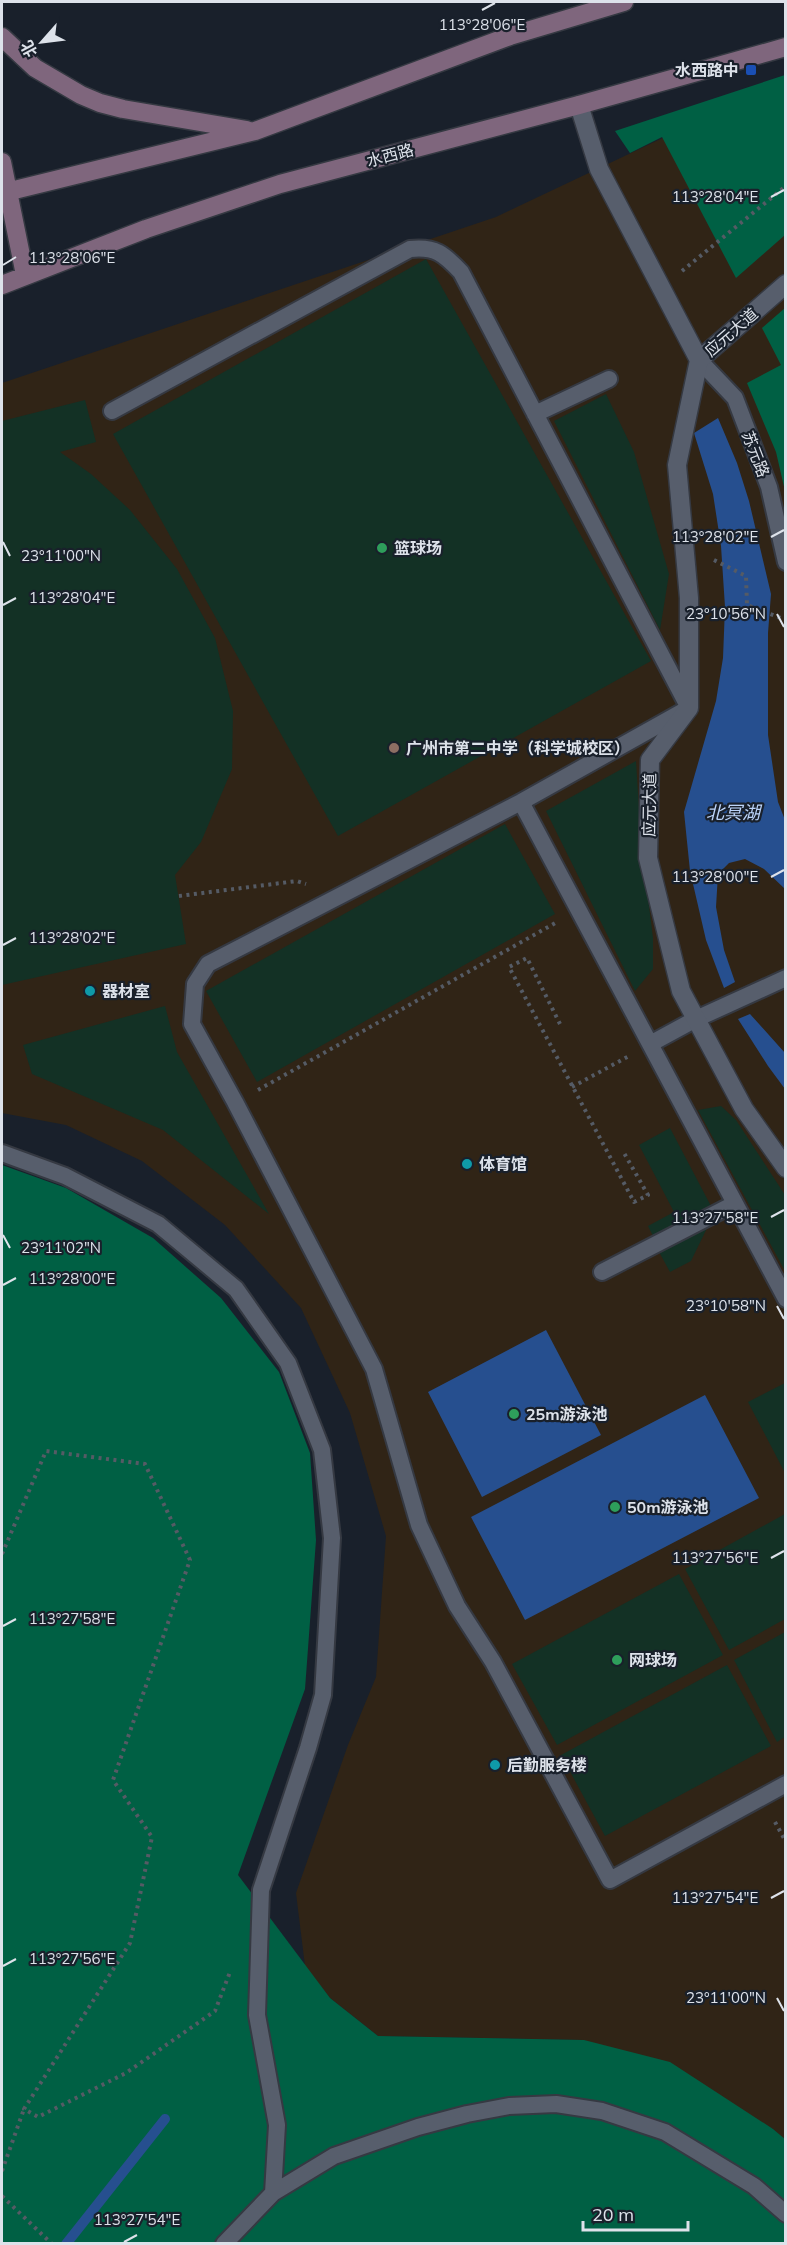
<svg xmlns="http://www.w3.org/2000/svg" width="787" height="2245" viewBox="0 0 787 2245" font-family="Mulish,'Noto Sans SC',sans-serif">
<rect width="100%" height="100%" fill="#19202b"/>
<path fill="#302416" d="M785,80V2140L773,2129L584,2040L378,2036L330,1998L305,1966L296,1893L348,1745L376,1677L386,1536L350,1413L301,1308L225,1225L142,1161L66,1125L2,1113V383L496,217Z"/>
<path fill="#133125" d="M426,259L651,661L338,836L113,434Z
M606,394L634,452L669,574L660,630L554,421Z
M85,400L96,442L60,452L91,474L130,510L177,569L215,638L233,711L232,769L201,842L175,875L186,944L2,985V421Z
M636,761L641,841L653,938V969L635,991L546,811Z
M505,824L555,914L257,1082L206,991Z
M165,1006L177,1052L269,1214L163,1130L32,1074L23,1045Z
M721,1106L736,1120L785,1195V1271L698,1110Z
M670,1128L712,1208L654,1238L648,1226L674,1212L639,1145Z
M709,1224L691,1261L670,1272L658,1250Z
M785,1383V1473L748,1402Z
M785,1514V1619L729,1650L685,1569Z
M679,1574L723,1655L557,1745L512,1664Z
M785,1632V1737L777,1742L734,1660Z
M727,1665L771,1746L605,1836L561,1755Z"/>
<path fill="#006044" d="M785,75V235L736,278L662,137L630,153L615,131Z
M785,308V491L776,452L747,383L781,365L762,328Z
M2,1165L66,1188L153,1238L221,1298L279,1372L310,1453L316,1540L305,1689L238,1875L330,1998L378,2036L584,2040L670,2062L773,2129L786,2140L785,2243L2,2244Z"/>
<path fill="#264f8f" d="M718,418L737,463L749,501L771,594L768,633V735L778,802L785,820V889L764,869L745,859L729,863L718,874L716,907L724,950L735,982L724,988L706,940L690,871L684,812L716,701L723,658L725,607L721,546L713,494L694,433Z
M750,1014L785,1053V1089L768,1066L738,1019Z
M546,1330L601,1435L482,1497L428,1392Z
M705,1395L759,1498L525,1620L471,1517Z"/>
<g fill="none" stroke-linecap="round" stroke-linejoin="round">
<path stroke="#264f8f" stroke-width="10" d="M66,2244L165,2119"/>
<defs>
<path id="service" d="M699,360L735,398L769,487L786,562
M112,411L410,249C435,246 444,254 461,272L689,708L521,802L208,964L195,984L192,1024L235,1102L374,1369L419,1525L457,1606L493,1662L610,1880L786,1784
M535,414L609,379
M521,802L786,1299
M650,1044L696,1019L786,978
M2,1153L65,1176L158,1224L236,1289L288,1363L322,1450L332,1538L323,1695L308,1748L261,1890L257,2015L277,2125L273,2193L224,2244
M602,1272L734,1204
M273,2193L334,2156L418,2127L467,2114L509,2106L556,2104L602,2111L665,2132L754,2186L786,2214"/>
<path id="minor" d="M579,105L599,169L699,360
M786,284L699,360L677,465L689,598V708L650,760L648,858L681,991L744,1109L786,1168"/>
<path id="secondary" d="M2,37L35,68L81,95L100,103L123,109L247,130
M2,162L25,275
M2,193L255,131L510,36L624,2
M2,285L146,229L280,184L579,105L786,47"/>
</defs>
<use href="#service" stroke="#353942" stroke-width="20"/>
<use href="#minor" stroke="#353942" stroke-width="21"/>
<use href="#secondary" stroke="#353942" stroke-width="21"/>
<path stroke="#555b65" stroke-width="4" stroke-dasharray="3 4.5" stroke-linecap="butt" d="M682,271L786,186
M714,560L746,576L747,605L786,620
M179,896L297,881L306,884
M560,1024L527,958L509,967L634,1202L648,1195L624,1153
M572,1087L629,1056
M258,1090L557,922
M2,1554L46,1451L145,1464L190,1560L113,1780L152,1837L130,1943L24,2109L38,2117L126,2073L215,2011L230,1972
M775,1822L786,1842
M2,2171L24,2109
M2,2196L52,2244"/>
<use href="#service" stroke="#575e6c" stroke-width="16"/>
<use href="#minor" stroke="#575e6c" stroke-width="18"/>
<use href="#secondary" stroke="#7f667d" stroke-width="18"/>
</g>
<path fill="none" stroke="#dde2ea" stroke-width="2" d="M482,10L495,3M771,197L784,190M3,265L16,257M771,537L784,530M3,542L10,556M3,605L16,598M777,614L784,627M771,877L784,870M3,945L16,938M771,1217L784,1210M3,1235L10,1248M3,1285L16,1278M777,1306L784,1319M771,1558L784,1551M3,1626L16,1619M771,1898L784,1891M3,1966L16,1959M777,1998L784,2011M124,2242L137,2235"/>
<rect fill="#1a4fb4" stroke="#19202b" stroke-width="2" x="745" y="64" width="12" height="12" rx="3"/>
<g fill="#2e9e5b" stroke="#19202b" stroke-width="2">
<circle cx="382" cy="548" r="6"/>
<circle cx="514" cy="1414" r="6"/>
<circle cx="615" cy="1507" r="6"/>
<circle cx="617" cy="1660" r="6"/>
</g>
<circle fill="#8d6e63" stroke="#19202b" stroke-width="2" cx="394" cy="748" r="6"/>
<g fill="#0f9aa8" stroke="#19202b" stroke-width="2">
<circle cx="90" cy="991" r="6"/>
<circle cx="467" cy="1164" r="6"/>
<circle cx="495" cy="1765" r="6"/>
</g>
<g text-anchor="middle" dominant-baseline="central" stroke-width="4.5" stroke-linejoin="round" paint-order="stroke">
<g font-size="16" font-weight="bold" fill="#dde2ea" stroke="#19202b" text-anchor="start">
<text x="739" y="70" text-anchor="end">水西路中</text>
<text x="394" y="548">篮球场</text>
<text x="406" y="748">广州市第二中学（科学城校区）</text>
<text x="102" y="991">器材室</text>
<text x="479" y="1164">体育馆</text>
<text x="526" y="1414">25m游泳池</text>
<text x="627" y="1507">50m游泳池</text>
<text x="629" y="1660">网球场</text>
<text x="507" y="1765">后勤服务楼</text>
</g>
<g font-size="16" fill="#dde2ea" stroke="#19202b">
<text transform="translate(390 155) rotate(-15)">水西路</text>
<text transform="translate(731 332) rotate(-41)">应元大道</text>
<text transform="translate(756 454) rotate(69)">苏元路</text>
<text transform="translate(649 805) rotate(-89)">应元大道</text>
</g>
<g font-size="18" font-style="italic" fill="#bcd4f9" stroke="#19202b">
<text x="733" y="812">北冥湖</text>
</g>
</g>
<g font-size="15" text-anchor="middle" fill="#dde2ea" stroke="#19202b" stroke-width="4.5" stroke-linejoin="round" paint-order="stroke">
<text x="482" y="30">113°28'06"E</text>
<text x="715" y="202">113°28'04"E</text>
<text x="72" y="263">113°28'06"E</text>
<text x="715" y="542">113°28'02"E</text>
<text x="61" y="561">23°11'00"N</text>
<text x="72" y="603">113°28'04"E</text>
<text x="726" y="619">23°10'56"N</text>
<text x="715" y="882">113°28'00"E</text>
<text x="72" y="943">113°28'02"E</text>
<text x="715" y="1223">113°27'58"E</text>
<text x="61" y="1253">23°11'02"N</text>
<text x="72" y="1284">113°28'00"E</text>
<text x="726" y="1311">23°10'58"N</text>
<text x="715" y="1563">113°27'56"E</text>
<text x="72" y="1624">113°27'58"E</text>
<text x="715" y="1903">113°27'54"E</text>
<text x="72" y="1964">113°27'56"E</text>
<text x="726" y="2003">23°11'00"N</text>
<text x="137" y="2225">113°27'54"E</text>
</g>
<rect width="787" height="2245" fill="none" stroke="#dde2ea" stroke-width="6"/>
<g transform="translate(42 42) rotate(242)" stroke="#19202b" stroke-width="4.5" paint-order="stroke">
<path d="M0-4.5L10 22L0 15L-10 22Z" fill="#dde2ea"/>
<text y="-9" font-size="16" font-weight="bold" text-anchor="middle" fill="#dde2ea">北</text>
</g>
<path d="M583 2221v9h105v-9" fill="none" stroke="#dde2ea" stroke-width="3"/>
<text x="592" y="2221" font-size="18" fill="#dde2ea" stroke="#19202b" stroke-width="4.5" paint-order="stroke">20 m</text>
</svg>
